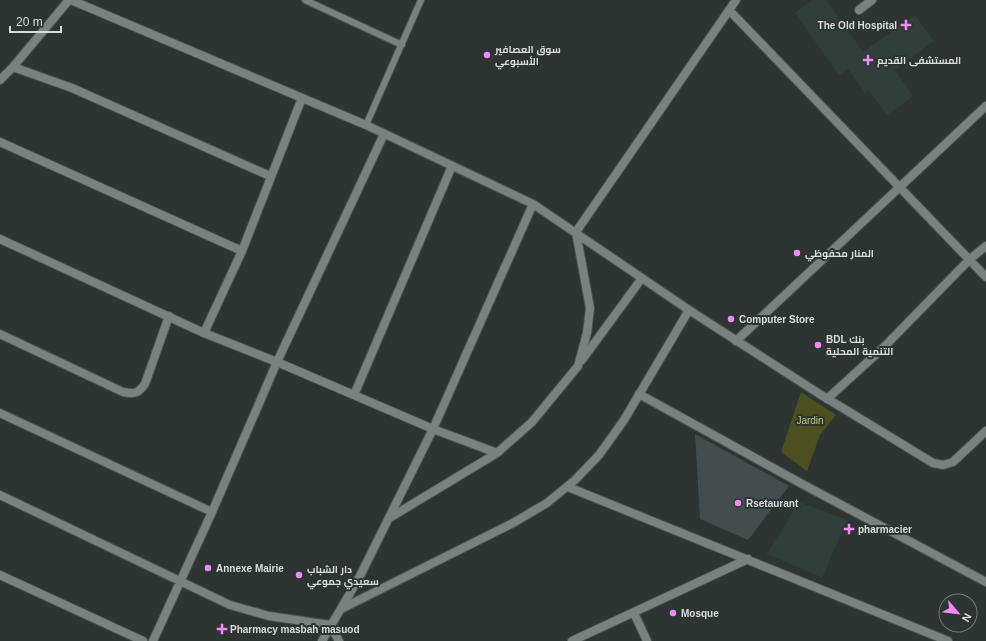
<svg xmlns="http://www.w3.org/2000/svg" width="986" height="641" viewBox="0 0 986 641" font-family="Arial,Cairo,sans-serif">
<rect width="100%" height="100%" fill="#2d3432"/>
<path fill="#303f3a" d="M813,0H826L863,52L915,15L934,41L895,70L913,96L887,115L869,90L865,93L848,69L839,75L795,13Z
M799,502L847,520L822,578L767,554Z"/>
<path fill="#4c501f" d="M801,392L836,415L820,435L807,471L781,452Z"/>
<path fill="#444d4e" d="M695,434L789,486L748,540L700,519Z"/>
<g fill="none" stroke-linecap="round" stroke-linejoin="round">
<defs>
<path id="service" d="M305,0L402,45
M366,125L421,0"/>
<path id="minor" d="M71,0L366,125L533,204L689,310L818,393L933,463L943,465L953,462L986,431
M729,10L986,277
M859,10L872,0
M13,67L72,88L270,176
M0,80L13,67L69,0
M0,142L242,251
M0,239L204,333L277,362L433,429L497,453L532,422L578,366L587,333L590,308L576,232L736,0
M204,333L242,251L302,98
M0,334L123,392C134,394 138,394 145,384L169,316
M736,341L986,106
M582,360L642,278
M639,394L804,485L986,582
M354,395L452,166
M827,399L883,348L970,259L986,246
M0,413L212,512
M568,487L948,641
M0,495L230,605L269,616L330,625L339,641
M391,517L497,453
M0,575L143,641
M341,609L513,523L547,503L575,480L599,455L624,420L689,310
M634,613L647,641
M153,641L212,512L277,362L384,134
M322,641L360,576L433,429L533,204
M572,641L748,559"/>
</defs>
<use href="#service" stroke="#4c524f" stroke-width="8"/>
<use href="#minor" stroke="#4c524f" stroke-width="10"/>
<use href="#service" stroke="#7a827f" stroke-width="6"/>
<use href="#minor" stroke="#7a827f" stroke-width="8"/>
</g>
<g fill="#f08bf5" stroke="#2d3432" stroke-width="1.5">
<path d="M904 19h4v4h4v4h-4v4h-4v-4h-4v-4h4z"/>
<circle cx="487" cy="55" r="4"/>
<path d="M866 54h4v4h4v4h-4v4h-4v-4h-4v-4h4z"/>
<circle cx="797" cy="253" r="4"/>
<circle cx="731" cy="319" r="4"/>
<circle cx="818" cy="345" r="4"/>
<circle cx="738" cy="503" r="4"/>
<path d="M847 523h4v4h4v4h-4v4h-4v-4h-4v-4h4z"/>
<circle cx="208" cy="568" r="4"/>
<circle cx="299" cy="575" r="4"/>
<circle cx="673" cy="613" r="4"/>
<path d="M220 623h4v4h4v4h-4v4h-4v-4h-4v-4h4z"/>
</g>
<g text-anchor="middle" dominant-baseline="central" stroke-width="4" stroke-linejoin="round" paint-order="stroke">
<g font-size="10" font-weight="bold" fill="#d8dddb" stroke="#2d3432" text-anchor="start">
<text x="897" y="25" text-anchor="end">The Old Hospital</text>
<text x="495" y="49">سوق العصافير<tspan x="495" dy="12">الأسبوعي</tspan></text>
<text x="877" y="60">المستشفى القديم</text>
<text x="805" y="253">المنار محفوظي</text>
<text x="739" y="319">Computer Store</text>
<text x="826" y="339">BDL بنك<tspan x="826" dy="12">التنمية المحلية</tspan></text>
<text x="746" y="503">Rsetaurant</text>
<text x="858" y="529">pharmacier</text>
<text x="216" y="568">Annexe Mairie</text>
<text x="307" y="569">دار الشباب<tspan x="307" dy="12">سعيدي جموعي</tspan></text>
<text x="681" y="613">Mosque</text>
<text x="230" y="629">Pharmacy masbah masuod</text>
</g>
<g font-size="10" fill="#c6cd6d" stroke="#2d3432">
<text x="810" y="420">Jardin</text>
</g>
</g>
<g transform="translate(958 613) rotate(118)"><circle r="19" fill="#2d3432" stroke="#717876"/>
<path d="M0-3L7 15L0 10L-7 15Z" fill="#f08bf5"/>
<text y="-6" font-size="11" font-weight="bold" text-anchor="middle" fill="#d8dddb">N</text>
</g>
<path d="M10 26v6h51v-6" fill="none" stroke="#d8dddb" stroke-width="2"/>
<text x="16" y="26" font-size="12" fill="#d8dddb" stroke="#2d3432" stroke-width="3" paint-order="stroke">20 m</text>
</svg>
